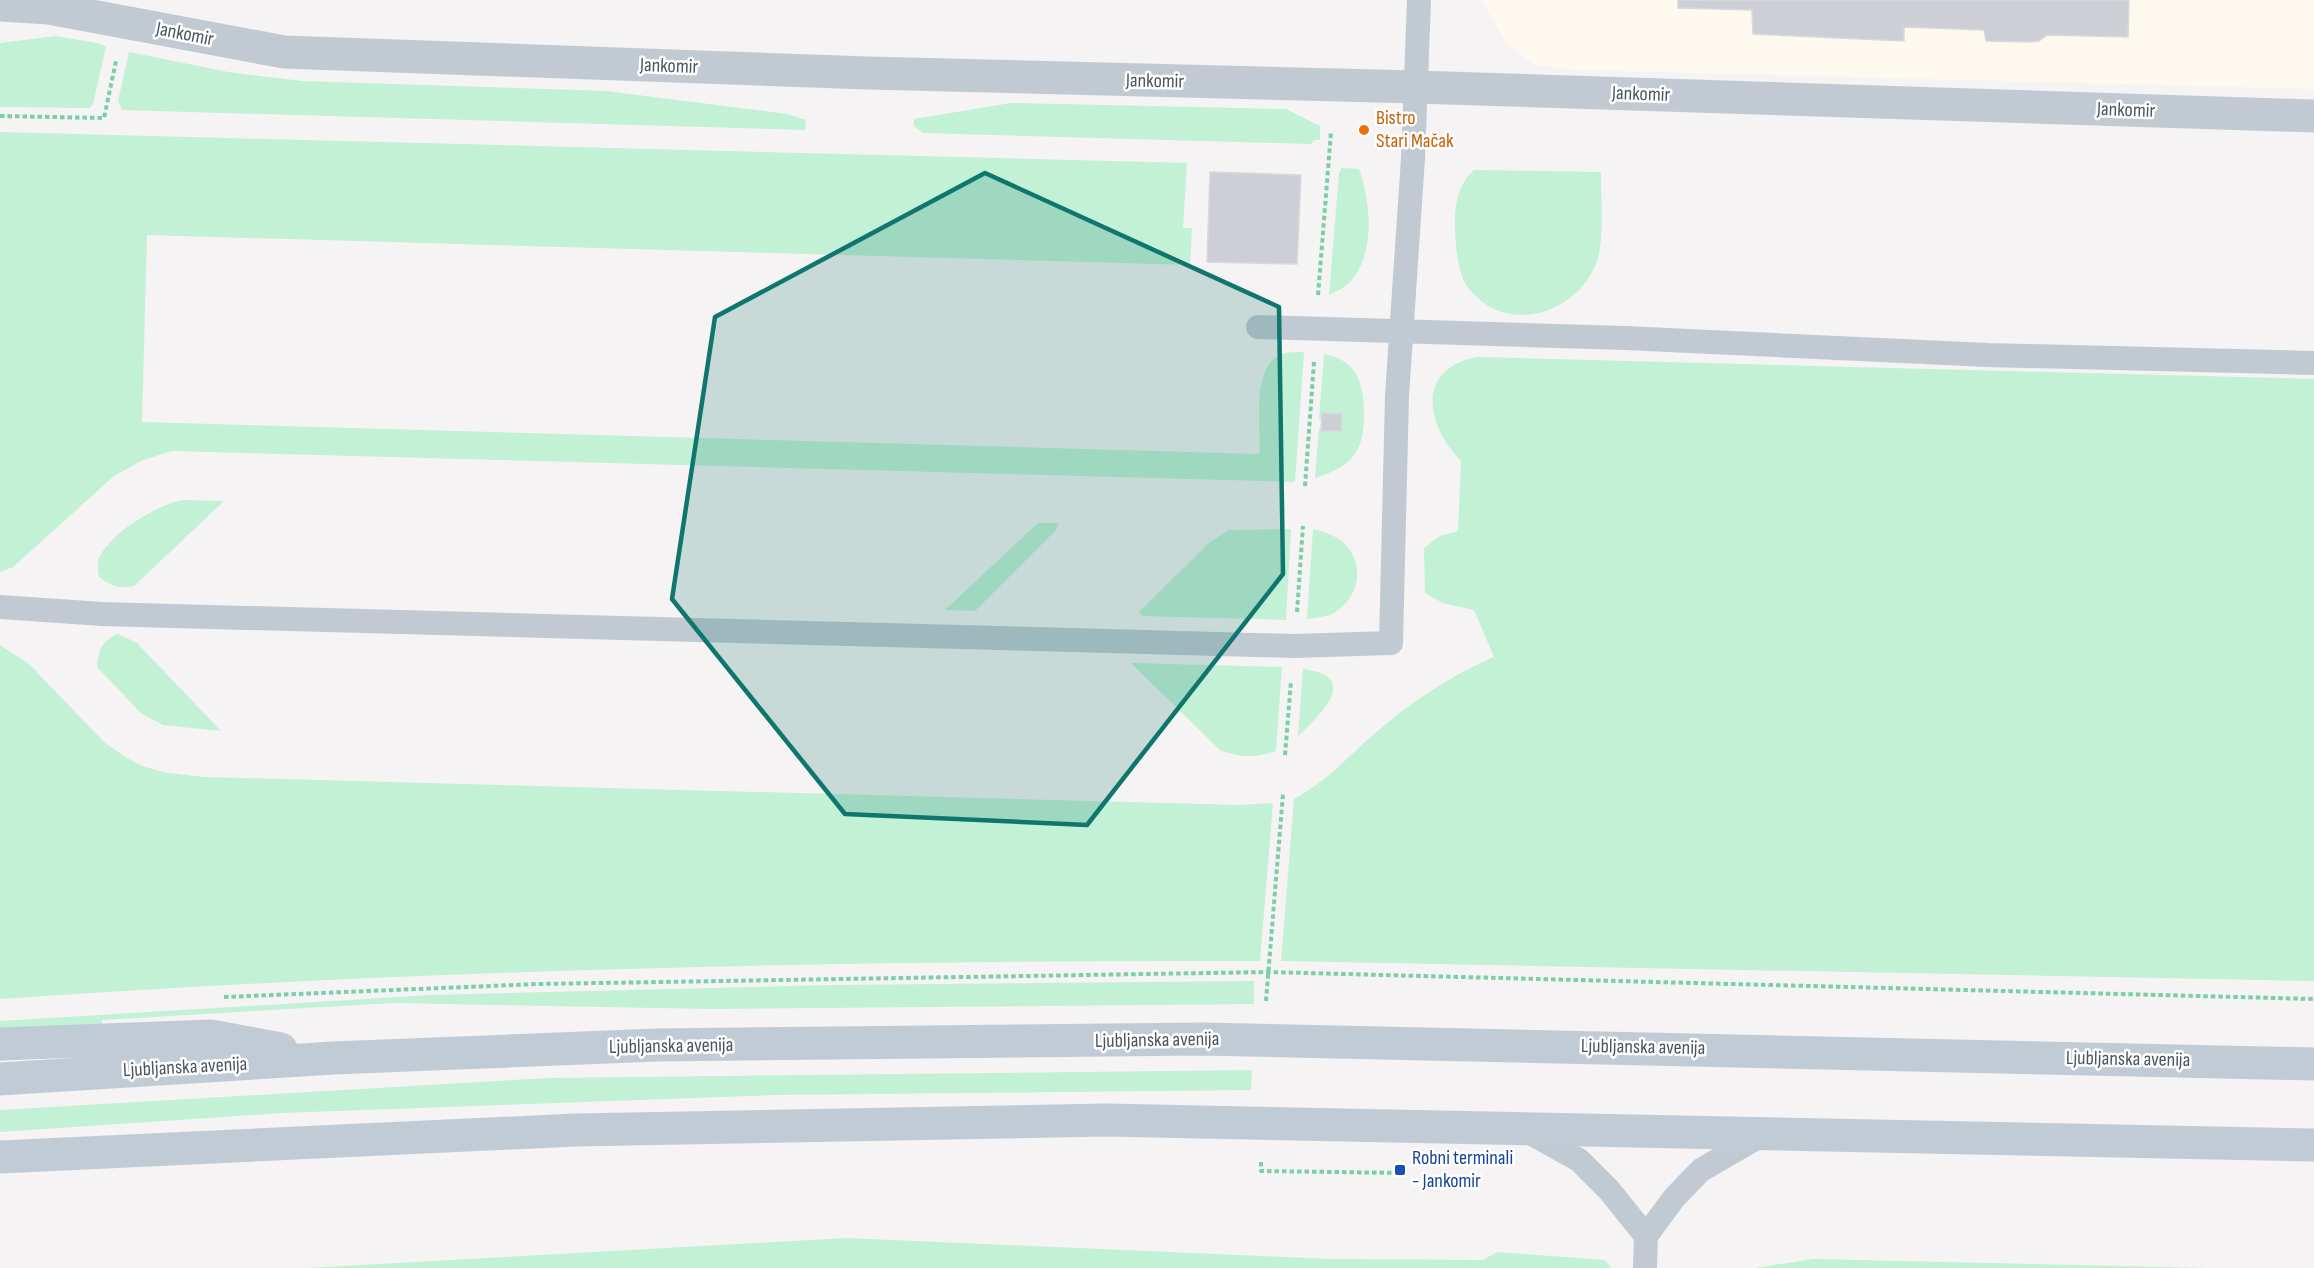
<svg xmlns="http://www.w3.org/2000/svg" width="2314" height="1268" viewBox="0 0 2314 1268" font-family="'Sofia Sans Condensed',sans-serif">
<rect width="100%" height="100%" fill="#f5f3f3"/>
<path fill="#fdf9ef" d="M1482,0H2314V89L1578,70L1536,65L1507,45Z"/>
<path fill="#c3f1d5" d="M56,36L97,43L106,47L93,104L90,108L0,107V43Z
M129,52L228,72L302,81L606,91L787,114L806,120L805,130L122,110L118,101Z
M1011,103L1286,109L1320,126V140H1314L1311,144L923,133L914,126V119Z
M0,132L1187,163L1183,228H1192L1190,265L147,235L142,422L1259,454C1262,427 1249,363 1285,353C1290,352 1298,352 1304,352L1295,482L172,451L143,460L114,476L13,567L0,572Z
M1342,168L1359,169C1371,202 1376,255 1349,283C1344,288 1335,292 1329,295L1339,173Z
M1474,170L1601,172C1601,194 1604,238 1598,258C1581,312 1509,338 1469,289C1457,274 1456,246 1455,228C1454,207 1458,184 1474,170Z
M1324,354C1358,360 1364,385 1364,415C1364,431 1362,447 1351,459C1341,469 1328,474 1315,478L1319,428L1321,431H1341V414L1322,413V419H1319Z
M1477,357L2314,379V981L1281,961L1294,799C1325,782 1341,764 1366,741C1404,707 1447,677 1494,657L1474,610L1443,603L1425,593L1424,548L1440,536L1458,531L1461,461C1426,425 1415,369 1477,357Z
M182,500L224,501L134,586C119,589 111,586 99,577C98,569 96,561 101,554C117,529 154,507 182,500Z
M1038,523H1059L1056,530L975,611L945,610Z
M1291,529L1286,620L1142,616L1139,612L1210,542L1229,530Z
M1313,529C1323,532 1335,535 1343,542C1367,564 1359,601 1330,615C1323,617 1314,618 1307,619Z
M118,634L137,643L221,731L163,725L141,713L97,667C98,651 102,640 118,634Z
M0,645L29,664L105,743L127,758L145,767L168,773L204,777L1240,805L1273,803L1260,961C840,960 419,970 0,999Z
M1131,663L1282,667L1276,751C1256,758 1240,758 1220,750Z
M1303,669C1363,676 1319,716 1298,736Z
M1254,981V1004L711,1009L393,1003L102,1020V1030L0,1028V1021L431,995L834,985Z
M1252,1070L1251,1090L776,1095L282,1113L0,1132V1110L548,1078Z
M846,1238L1331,1259L1483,1260L1497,1252L1605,1260L1611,1268H306Z
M1813,1259L2210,1268H1755Z"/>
<path fill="#cdcfd5" stroke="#d7d9de" stroke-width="1.5" d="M1678,0H2129L2128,37L2047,35L2039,41L2030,42L1986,41L1984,30L1904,27V41L1753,34L1752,10L1678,8Z
M1210,172L1301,175L1297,264L1207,262Z
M1322,413L1342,414L1341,431H1321Z"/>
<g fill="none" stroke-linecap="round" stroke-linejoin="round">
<path stroke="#7ad0a6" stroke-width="4" stroke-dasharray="4.5 3" stroke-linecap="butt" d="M0,116L104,118L116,61
M1318,295L1331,132
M1305,486L1314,362
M1297,612L1303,526
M1285,755L1291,681
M224,997L538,984L1267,972L2314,999
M1266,1001L1283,794
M1261,1162V1171L1407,1173"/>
<path stroke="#c1cad2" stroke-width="24" d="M1258,327L1625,338L1988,355L2314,363
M0,607L102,614L1294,646L1391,643L1397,396L1413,158L1419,0
M1525,1130L1579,1160L1609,1190L1646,1236
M1645,1268L1646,1236L1674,1198L1701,1170L1765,1133"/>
<path stroke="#c1cad2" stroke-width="33" d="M0,5L49,8L284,52L868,73L1416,87L2314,116"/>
<path stroke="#c1cbd6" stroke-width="33" d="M0,1044L211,1036L281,1049
M0,1079L333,1058L657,1045L1202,1039L2314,1064
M0,1157L575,1130L1106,1120L2314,1145"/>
</g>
<path fill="#0f766e" fill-opacity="0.2" stroke="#0f766e" stroke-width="4.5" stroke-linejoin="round" d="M985,173L1279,307L1283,574L1087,825L845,814L672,599L715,317Z"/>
<circle fill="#e8710a" stroke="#fff" stroke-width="2" cx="1364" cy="130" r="6"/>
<rect fill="#1a4fb4" stroke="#fff" stroke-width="2" x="1394" y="1164" width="12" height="12" rx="3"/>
<g text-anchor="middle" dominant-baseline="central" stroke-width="5" stroke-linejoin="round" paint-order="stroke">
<g font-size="20" fill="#4a5661" stroke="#fff">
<text transform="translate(185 34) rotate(11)">Jankomir</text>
<text transform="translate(669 66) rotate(2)">Jankomir</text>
<text transform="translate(1155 81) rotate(1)">Jankomir</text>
<text transform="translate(1641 94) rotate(2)">Jankomir</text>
<text transform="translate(2126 110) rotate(2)">Jankomir</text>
<text transform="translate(1157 1040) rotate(-1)">Ljubljanska avenija</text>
<text transform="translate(671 1046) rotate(-1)">Ljubljanska avenija</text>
<text transform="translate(1643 1047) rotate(1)">Ljubljanska avenija</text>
<text transform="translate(2128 1059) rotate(1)">Ljubljanska avenija</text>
<text transform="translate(185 1067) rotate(-3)">Ljubljanska avenija</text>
</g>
<g font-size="20" fill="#c56008" stroke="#fff" text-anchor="start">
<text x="1376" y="118">Bistro<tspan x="1376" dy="23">Stari Mačak</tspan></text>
</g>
<g font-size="20" fill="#164399" stroke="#fff" text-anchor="start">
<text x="1412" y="1158">Robni terminali<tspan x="1412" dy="23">- Jankomir</tspan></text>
</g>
</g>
</svg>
